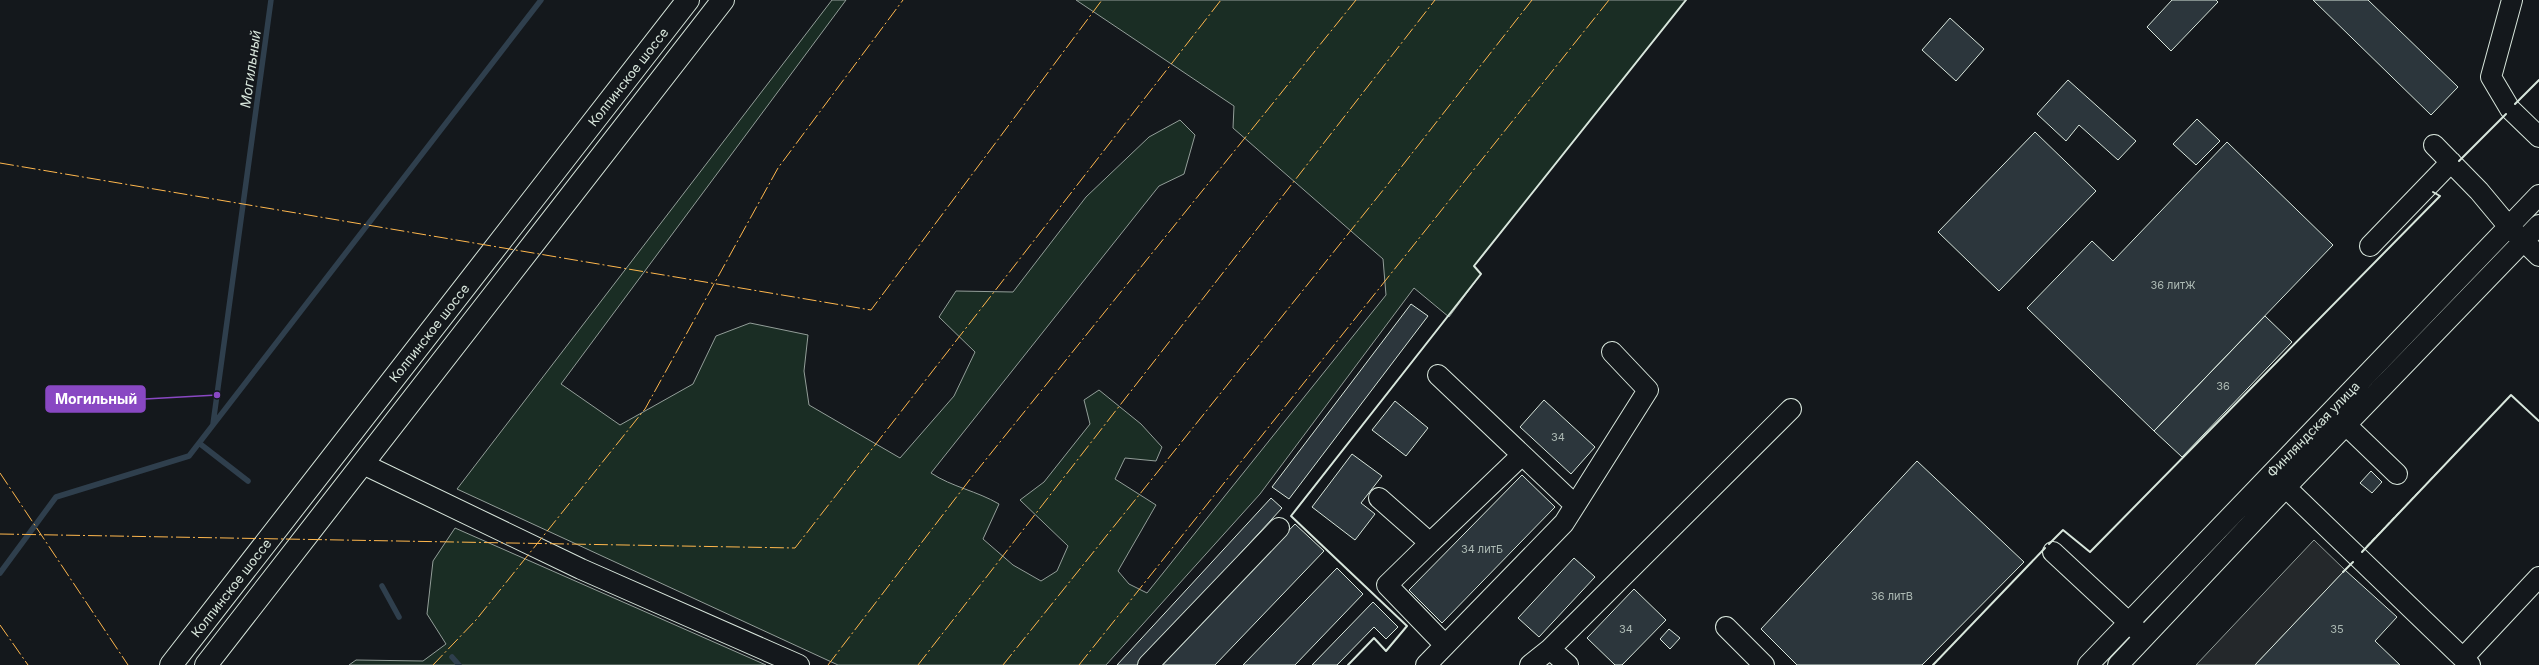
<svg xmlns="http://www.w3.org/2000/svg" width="2539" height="665" viewBox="0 0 2539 665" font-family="Inter,sans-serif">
<rect width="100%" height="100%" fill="#14181c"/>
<path fill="#1a2d24" stroke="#939e99" d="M832,0H846L561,384L620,425L693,384L716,336L750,323L808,335L804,371L809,405L900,458L954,396L975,352L939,317L956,291L1013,292L1086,197L1149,137L1180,120L1195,135L1184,174L1159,186L931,473C952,487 977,491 999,504L983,539L1013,565L1041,581L1057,571L1068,546L1020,500L1044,482L1090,424L1084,400L1099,390L1141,424L1162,447L1156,461L1125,458L1115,479L1156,505L1118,571L1129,584L1147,593L1386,295L1383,259L1233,128L1234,106L1076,0H1686L1474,266L1481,274L1449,317L1414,288L1260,494L1106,665H838L457,489Z
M455,528L766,665H349L356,660L423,661L446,644L427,614L433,561Z"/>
<path fill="#24282b" stroke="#939e99" d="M2314,540L2345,570L2255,665H2196Z"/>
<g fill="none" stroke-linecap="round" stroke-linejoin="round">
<path stroke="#2f3f4d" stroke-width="5.5" d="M213,424L271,0
M199,443L248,481
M0,573L56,497L189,456L541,0
M382,586L399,617
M452,657L459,665"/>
</g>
<path fill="#2c363c" stroke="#d8e6dc" d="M2172,0H2216L2218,2L2171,51L2147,27Z
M2313,0H2368L2458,87L2431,115Z
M1950,18L1984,49L1956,81L1922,50Z
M2068,80L2136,141L2118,160L2079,125L2066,141L2037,114Z
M2197,119L2220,141L2196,165L2173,144Z
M2035,132L2096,191L1999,291L1938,232Z
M2227,142L2333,245L2154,431L2027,308L2092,241L2113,261Z
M1411,304L1428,316L1289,499L1272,487Z
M2265,316L2292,342L2182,457L2154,431Z
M1544,400L1595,447L1571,474L1520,427Z
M1395,401L1428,428L1406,456L1372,430Z
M1352,454L1382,476L1361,503L1375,514L1355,540L1312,507Z
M1917,461L2024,562L1922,665H1797L1761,629Z
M2371,471L2382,482L2372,493L2360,483Z
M1522,475L1555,507L1442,623L1409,590Z
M1271,498L1282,508L1138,665H1117Z
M1295,524L1324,551L1215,665H1160Z
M1574,558L1595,577L1539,637L1518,618Z
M1337,568L1363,594L1295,665H1243Z
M2345,570L2397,617L2375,641L2400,665H2255Z
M1634,589L1666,620L1622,665H1615L1587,638Z
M1373,602L1398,627L1386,639L1374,627L1337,665H1312Z
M1669,629L1680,638L1670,649L1660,639Z"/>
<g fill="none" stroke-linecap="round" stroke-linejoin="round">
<defs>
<path id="minor" d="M2512,0L2491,77L2510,109L2539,137
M2434,145L2479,191L2509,227L2539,256
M2370,246L2451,162
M1438,375L1575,505
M2346,425L2397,474
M363,464L581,569L799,665
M2276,478L2470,665
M1379,498L1430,543L1387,585L1445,645
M1430,543L1522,455
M2053,552L2139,632
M1726,627L1764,665
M1550,649L1568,665
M2463,658L2539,577
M1148,665L1279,528
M1426,665L1564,523L1648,390L1612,352
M1530,665L1550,649L1791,409
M2088,665L2539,195
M2118,665L2286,487L2539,225"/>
<path id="major" d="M171,665L688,0
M206,665L723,0"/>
</defs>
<use href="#minor" stroke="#d8e6dc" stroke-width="22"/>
<use href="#major" stroke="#d8e6dc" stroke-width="24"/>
<use href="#minor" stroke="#14181c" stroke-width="20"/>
<use href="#major" stroke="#14181c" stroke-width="22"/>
<path stroke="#d8e6dc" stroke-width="1" stroke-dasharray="5 2" stroke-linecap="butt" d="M2362,551L2511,395L2539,421"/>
<path stroke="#d8e6dc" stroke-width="2" d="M2515,104L2539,80
M2459,161L2506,114
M2049,544L2063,530L2090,552L2440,196L2433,192
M2362,552L2511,395L2539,421
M2343,572L2353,562
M1348,665L1374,638L1386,651L1407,626L1291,516L1481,274L1474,266L1686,0
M1933,665L2045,548"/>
<path stroke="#ffb74d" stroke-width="1" stroke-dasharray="14 3 2 3" stroke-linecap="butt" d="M0,163L871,310L1102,0
M0,473L128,665
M0,534L795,548L1221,0
M0,625L28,665
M433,665L476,620L645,409L778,168L903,0
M828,665L971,478L1356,0
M918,665L1435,0
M1003,665L1388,184L1532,0
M1079,665L1609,0"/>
</g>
<g text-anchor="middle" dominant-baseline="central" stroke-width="3" stroke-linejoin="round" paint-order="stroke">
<g font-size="11" fill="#adbab4">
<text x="2173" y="285">36 литЖ</text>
<text x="2223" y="386">36</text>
<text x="1558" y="437">34</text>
<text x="1482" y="549">34 литБ</text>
<text x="1892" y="596">36 литВ</text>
<text x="1626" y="629">34</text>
<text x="2337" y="629">35</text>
</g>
<g font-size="13" fill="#d8e6dc" stroke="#14181c">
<text transform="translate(628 77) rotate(-52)">Колпинское шоссе</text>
<text transform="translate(429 333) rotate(-52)">Колпинское шоссе</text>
<text transform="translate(2313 429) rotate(-46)">Финляндская улица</text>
<text transform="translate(231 588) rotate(-52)">Колпинское шоссе</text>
</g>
<g font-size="14" font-style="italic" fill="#d8e6dc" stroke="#14181c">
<text transform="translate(250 69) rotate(-82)">Могильный</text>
</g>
</g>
<path fill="none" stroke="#8948c3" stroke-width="1.5" d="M217 395L145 399"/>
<circle fill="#8948c3" stroke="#14181c" stroke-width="1.5" cx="217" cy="395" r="4"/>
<rect fill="#8948c3" stroke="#8948c3" stroke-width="1.5" x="46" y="386" width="99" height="26" rx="4"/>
<g font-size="14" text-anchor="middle" font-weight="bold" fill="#fff">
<text x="96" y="404">Могильный</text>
</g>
</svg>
